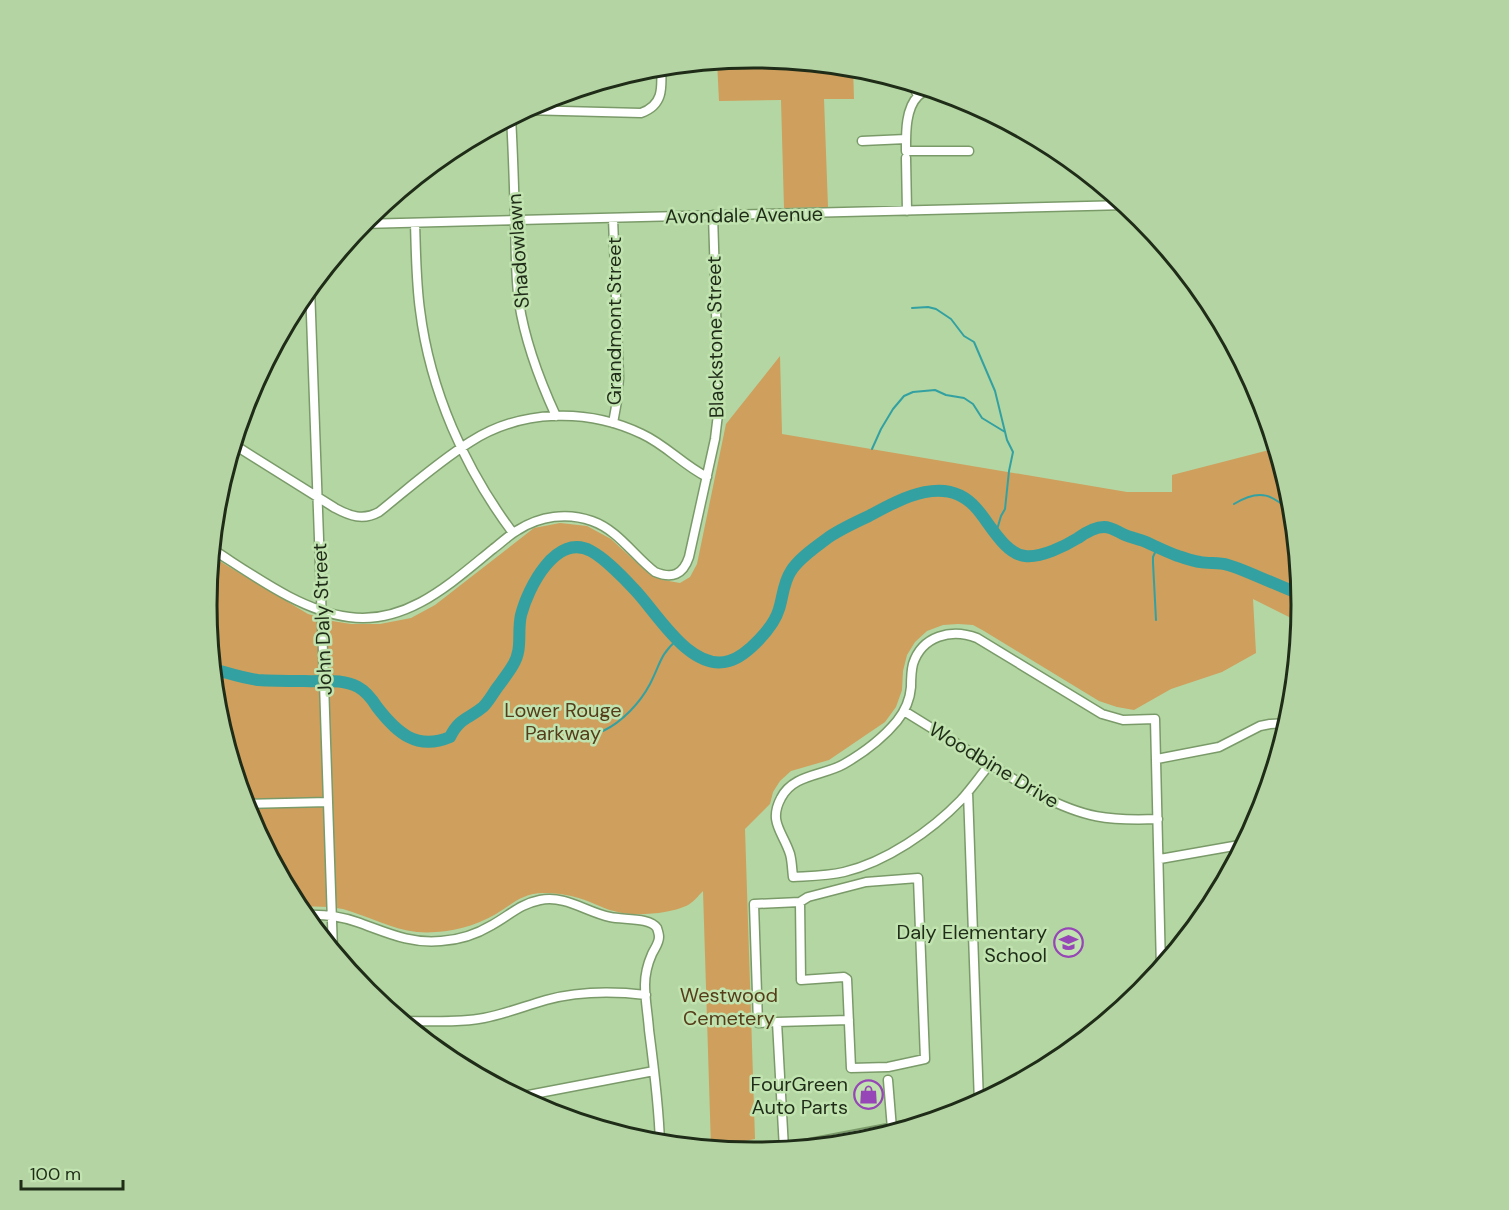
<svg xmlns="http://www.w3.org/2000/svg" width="1509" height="1210" viewBox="0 0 1509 1210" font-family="'DM Sans',sans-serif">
<rect width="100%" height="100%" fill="#b4d6a2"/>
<path fill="#ce9f5d" d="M755,57L853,67L854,99H824L828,207L784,208L781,100L719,101L717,61Z
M780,356L782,434L1127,492H1172V475L1277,448L1292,498L1302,605L1301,620H1295L1253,599L1256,653L1222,672L1171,689L1134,710L1117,707L1099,701L984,631L973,625L958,624L943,625L927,631L915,642L907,655L903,671L902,690L896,707L885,722L829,760L791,771L780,781L773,792L770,804L745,829L755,1139L711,1147L703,891C698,896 693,903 686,906C668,914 633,917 614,911C608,910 603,907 597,905C580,897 563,893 544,893C522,893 513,904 496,914C472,928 444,934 417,932C391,929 368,916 343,909C329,906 312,906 297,907L248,814L217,712L207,605L211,556L308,614L332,621L351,624H380L411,618L435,605L534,528L560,523L587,526L611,539L649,574L663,580L680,583L690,577L697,564L726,424Z"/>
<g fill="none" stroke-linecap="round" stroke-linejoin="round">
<path stroke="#33a1a1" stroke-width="2" d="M912,308L928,307L936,309L951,319L964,336L974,342L995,391L1007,440L1013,452L1009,471L1005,509L1001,516L996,533
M872,449L881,429L893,409L904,396L913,392L935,390L946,395L964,398L973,404L982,418L1005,432
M1234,504C1260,488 1273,494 1294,515
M1298,555L1295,576L1300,594
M1156,620L1153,563V557L1157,548
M603,731C622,722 640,703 650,684C660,665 660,654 677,640"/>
<path stroke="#33a1a1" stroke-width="12" d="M213,669C228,673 242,678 258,680C273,681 288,681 304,681C322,682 341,678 358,687C367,692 372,699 377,707C397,733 417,751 450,737C460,717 469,719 483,707C490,700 494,691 500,684C504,678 509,672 513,665C523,649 517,633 521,615C528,588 556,532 591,551C604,558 624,578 634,589C656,611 690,673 729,661C747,656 774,627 779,609C783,597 783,583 791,571C799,558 816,547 829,537C841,529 856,522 869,516C902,498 947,473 977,509C990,524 1005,554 1025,556C1041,558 1065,546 1078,538C1085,533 1095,527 1104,527C1112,527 1118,532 1125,535C1132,538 1139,539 1146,542C1157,547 1167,552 1178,556C1185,558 1192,561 1200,562C1209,564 1218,562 1228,565C1239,568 1249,573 1259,577C1273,583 1288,589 1302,595"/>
<defs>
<path id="minor" d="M912,83L918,96
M930,88C926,91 921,93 918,96C905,109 906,135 906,151H969
M524,110L641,113C664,105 662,87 661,66
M511,117C513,151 514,185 515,219C516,247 515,274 519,302C525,342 539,379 556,416
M862,141L906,139
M906,158L907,211
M415,223C416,252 416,281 420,310C430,391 465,469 513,533
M361,224L1127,205
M310,287C317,508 327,730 333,951
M613,423L617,401L619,378L613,218
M233,444L335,508C350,516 363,521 379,512C409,488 438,462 470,442C521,409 588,408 642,434C666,445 683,465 707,477
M212,549C253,575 301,611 349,617C407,625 451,583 493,549C501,543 509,535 518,530C540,516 567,512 592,521C618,530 634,556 655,572C672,579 683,575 689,557L715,439L719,406L713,215
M904,711L1038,794C1084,818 1108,821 1158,819
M1157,759L1219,747L1260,726L1270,724L1289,723
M990,764C980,776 971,789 961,800C931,831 886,862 844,872C827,876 810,876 793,877C792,869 792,861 790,854C783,832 768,822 781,798C793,774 823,776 844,764C863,753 883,738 897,721C905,711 910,700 911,687C911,679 911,672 913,664C922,636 951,628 977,638L1102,714L1123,720L1155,719L1161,969
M968,792L979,1103
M245,804L328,802
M1160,859L1245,844
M918,878L925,1059L888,1067L851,1068L847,979L844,977L801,980L800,902L808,897L866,882Z
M303,915C321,914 340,916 357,922C386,932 409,944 441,941C459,940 477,934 492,925C510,915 520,904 540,900C566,895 586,912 610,917C623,920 650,917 657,928C658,931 659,934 659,937C659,943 655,948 652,954C648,963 645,974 645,985C645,1000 648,1015 649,1030C654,1068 659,1106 660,1144
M1161,953L1177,950
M401,1021C428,1021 457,1023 484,1018C505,1014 525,1006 546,1000C579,991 612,991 646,995
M777,1022L849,1020
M888,1080L892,1129
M518,1097L654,1071
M784,1149L777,1022L758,1023L754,904L800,902"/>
<path id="major" d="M777,1151L924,1123"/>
</defs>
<use href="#minor" stroke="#7a9b69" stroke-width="11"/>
<use href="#major" stroke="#7a9b69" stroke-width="14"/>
<use href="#minor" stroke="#fff" stroke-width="8"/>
<use href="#major" stroke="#fff" stroke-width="10"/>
</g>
<defs>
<symbol id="school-ring" viewBox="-11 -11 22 22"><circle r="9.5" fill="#c1e3af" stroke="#9646b6" stroke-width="1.5"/><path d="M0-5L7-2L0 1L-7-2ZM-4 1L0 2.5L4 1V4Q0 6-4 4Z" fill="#9646b6"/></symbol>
<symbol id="shop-ring" viewBox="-11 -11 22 22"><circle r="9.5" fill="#c1e3af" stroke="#9646b6" stroke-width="1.5"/><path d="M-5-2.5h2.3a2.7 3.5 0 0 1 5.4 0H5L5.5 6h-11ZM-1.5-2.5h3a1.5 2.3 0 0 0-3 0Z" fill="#9646b6"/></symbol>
</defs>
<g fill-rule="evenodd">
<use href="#school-ring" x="1052" y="926" width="33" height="33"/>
<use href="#shop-ring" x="852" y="1078" width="33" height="33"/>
</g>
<g text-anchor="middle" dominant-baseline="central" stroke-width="5" stroke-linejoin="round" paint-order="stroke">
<g font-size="20" fill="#1f2c18" stroke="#c1e3af">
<text transform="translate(744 215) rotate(-1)">Avondale Avenue</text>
<text transform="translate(518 251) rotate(-94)">Shadowlawn</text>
<text transform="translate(614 321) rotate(-90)">Grandmont Street</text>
<text transform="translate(715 337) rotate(-91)">Blackstone Street</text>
<text transform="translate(322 619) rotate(-92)">John Daly Street</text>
<text transform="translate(994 765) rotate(31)">Woodbine Drive</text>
</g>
<g font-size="20" fill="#553d1a" stroke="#c1e3af">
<text x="563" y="710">Lower Rouge<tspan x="563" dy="23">Parkway</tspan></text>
<text x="729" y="995">Westwood<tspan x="729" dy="23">Cemetery</tspan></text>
</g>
<g font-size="20" fill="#1f2c18" stroke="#c1e3af" text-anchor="end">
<text x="1047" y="932">Daly Elementary<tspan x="1047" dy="23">School</tspan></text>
<text x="848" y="1084">FourGreen<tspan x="848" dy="23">Auto Parts</tspan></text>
</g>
</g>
<path d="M0 0H1509V1210H0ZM217 605a537 537 0 1 1 1074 0a537 537 0 1 1-1074 0Z" fill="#b4d4a3" fill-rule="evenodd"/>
<path fill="none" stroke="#1f2c18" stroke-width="3" d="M217 605a537 537 0 1 1 1074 0a537 537 0 1 1-1074 0Z"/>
<path d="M21 1180v9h102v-9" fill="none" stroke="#1f2c18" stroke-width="3"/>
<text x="30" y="1180" font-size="18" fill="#1f2c18" stroke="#c1e3af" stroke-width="4.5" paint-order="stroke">100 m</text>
</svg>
